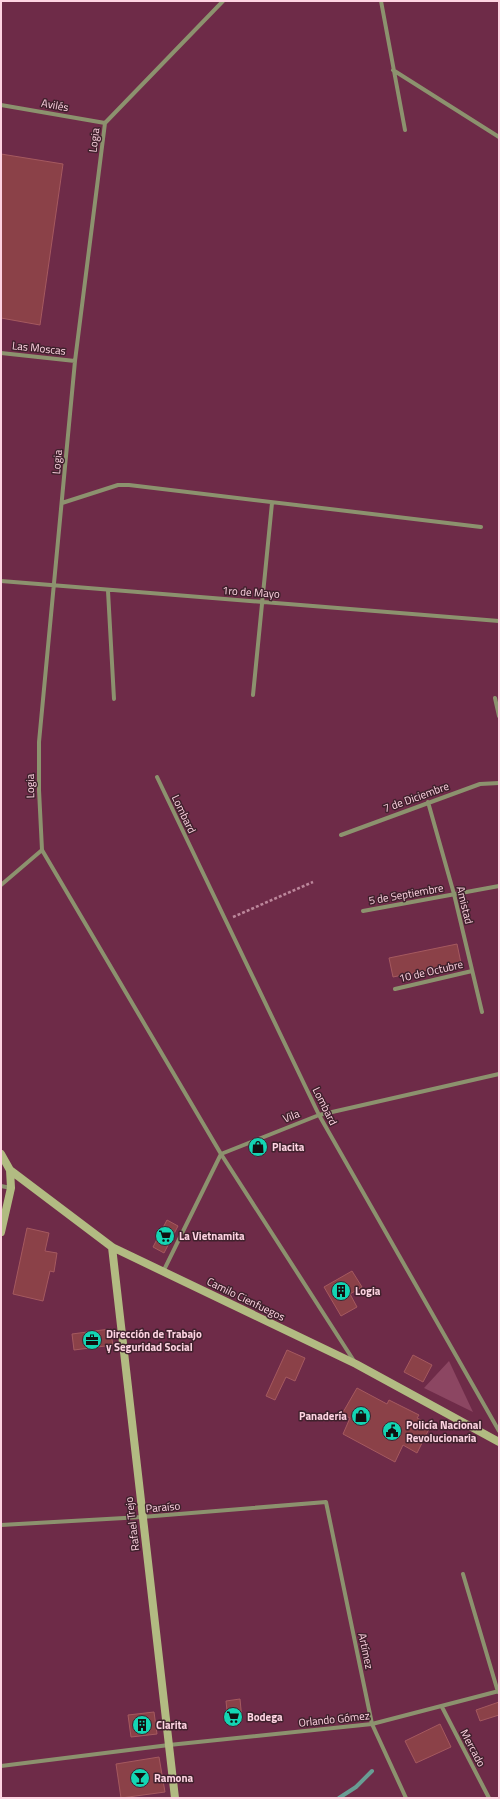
<svg xmlns="http://www.w3.org/2000/svg" width="500" height="1799" viewBox="0 0 500 1799" font-family="'Titillium Web',sans-serif">
<rect width="100%" height="100%" fill="#6e2b48"/>
<path fill="#8c4662" d="M449,1361L473,1412L424,1388Z"/>
<g fill="none" stroke-linecap="round" stroke-linejoin="round">
<path stroke="#689d94" stroke-width="4" d="M339,1798L356,1787L372,1771"/>
</g>
<path fill="#8b4148" stroke="#a5595f" d="M1,154L63,164L40,325L1,318Z
M457,944L461,963L393,977L389,958Z
M167,1220L178,1226L164,1253L153,1247Z
M27,1228L49,1233L45,1251L57,1253L54,1272L50,1271L43,1301L13,1294Z
M352,1271L362,1287L350,1294L357,1307L341,1316L324,1287Z
M110,1329L113,1345L74,1350L72,1334Z
M287,1350L305,1358L295,1381L286,1377L275,1400L266,1396Z
M413,1355L432,1365L423,1382L404,1372Z
M357,1388L387,1404L389,1400L419,1415L417,1418L431,1425L417,1453L403,1445L395,1462L343,1434L350,1418L342,1414Z
M240,1699L242,1720L228,1721L226,1701Z
M499,1702V1715L480,1721L476,1710Z
M154,1712L157,1734L131,1737L128,1715Z
M440,1724L451,1747L416,1763L405,1741Z
M159,1757L165,1792L121,1798L116,1764Z"/>
<g fill="none" stroke-linecap="round" stroke-linejoin="round">
<path stroke="#bc879b" stroke-width="2.5" stroke-dasharray="3 2" stroke-linecap="butt" d="M233,917L313,882"/>
<path stroke="#8c926e" stroke-width="4" d="M381,1L405,130
M393,70L499,137
M1,105L105,123
M105,123L75,361L39,742V790L42,850L221,1154L354,1361
M105,123L223,1
M1,353L75,361
M62,503L118,485H129L481,527
M1,581L499,621
M108,591L114,699
M253,695L272,503
M495,698L499,716
M157,777L319,1115L499,1431
M428,802L454,894L482,1012
M341,835L480,784L499,783
M1,885L42,850
M363,911L499,886
M395,989L472,971
M1,1186L11,1188
M163,1272L221,1154L319,1115L499,1074
M1,1525L142,1517L326,1502L372,1724L406,1798
M463,1574L498,1692
M442,1707L489,1798
M1,1766L169,1745L372,1724L499,1691"/>
<path stroke="#b2bb82" stroke-width="8" d="M1,1154L10,1170L112,1247L356,1364L499,1442
M1,1232L11,1188L10,1170
M112,1247L175,1798"/>
</g>
<defs>
<symbol id="shop-disc" viewBox="-11 -11 22 22"><circle r="9.5" fill="#13d5b3" stroke="#40212d"/><path d="M-5-2.5h2.3a2.7 3.5 0 0 1 5.4 0H5L5.5 6h-11ZM-1.5-2.5h3a1.5 2.3 0 0 0-3 0Z" fill="#111"/></symbol>
<symbol id="supermarket-disc" viewBox="-11 -11 22 22"><circle r="9.5" fill="#13d5b3" stroke="#40212d"/><path d="M-6-5.5h2.5l.6 2H6L4.5 2H-2.5L-4.4-4H-6ZM-1.5 3.2a1.3 1.3 0 1 0 .1 0ZM3 3.2a1.3 1.3 0 1 0 .1 0Z" fill="#111"/></symbol>
<symbol id="building-disc" viewBox="-11 -11 22 22"><circle r="9.5" fill="#13d5b3" stroke="#40212d"/><path d="M-4-6H4V6H1V3H-1V6H-4ZM-2.5-4.3h1.7v1.8h-1.7ZM.8-4.3h1.7v1.8H.8ZM-2.5-1h1.7V.8h-1.7ZM.8-1h1.7V.8H.8Z" fill="#111"/></symbol>
<symbol id="office-disc" viewBox="-11 -11 22 22"><circle r="9.5" fill="#13d5b3" stroke="#40212d"/><path d="M-6-3h4V-5.5h4V-3h4V5H-6ZM-1-4.5V-3h2v-1.5ZM-6 0V1H6V0Z" fill="#111"/></symbol>
<symbol id="civic-disc" viewBox="-11 -11 22 22"><circle r="9.5" fill="#13d5b3" stroke="#40212d"/><path d="M-.6-6.5H3V-4.5H.6V-3L4-1V1h2V6H-6V1h2V-1L-.6-3ZM-1.2 2.5V6h2.4V2.5Z" fill="#111"/></symbol>
<symbol id="bar-disc" viewBox="-11 -11 22 22"><circle r="9.5" fill="#13d5b3" stroke="#40212d"/><path d="M-6-5H6L.8 .8V4.5H3.5V6h-7V4.5H-.8V.8Z" fill="#111"/></symbol>
</defs>
<g fill-rule="evenodd">
<use href="#shop-disc" x="247" y="1136" width="22" height="22"/>
<use href="#supermarket-disc" x="154" y="1225" width="22" height="22"/>
<use href="#building-disc" x="330" y="1280" width="22" height="22"/>
<use href="#office-disc" x="81" y="1329" width="22" height="22"/>
<use href="#shop-disc" x="350" y="1405" width="22" height="22"/>
<use href="#civic-disc" x="381" y="1420" width="22" height="22"/>
<use href="#supermarket-disc" x="222" y="1706" width="22" height="22"/>
<use href="#building-disc" x="131" y="1714" width="22" height="22"/>
<use href="#bar-disc" x="129" y="1767" width="22" height="22"/>
</g>
<g text-anchor="middle" dominant-baseline="central" stroke-width="3" stroke-linejoin="round" paint-order="stroke">
<g font-size="11" fill="#fed4e2" stroke="#40212d">
<text transform="translate(55 105) rotate(10)">Avilés</text>
<text transform="translate(94 140) rotate(-83)">Logia</text>
<text transform="translate(39 348) rotate(6)">Las Moscas</text>
<text transform="translate(57 462) rotate(-85)">Logia</text>
<text transform="translate(251 592) rotate(4)">1ro de Mayo</text>
<text transform="translate(30 786) rotate(-91)">Logia</text>
<text transform="translate(416 797) rotate(-20)">7 de Diciembre</text>
<text transform="translate(184 814) rotate(64)">Lombard</text>
<text transform="translate(406 894) rotate(-10)">5 de Septiembre</text>
<text transform="translate(465 905) rotate(76)">Amistad</text>
<text transform="translate(431 971) rotate(-13)">10 de Octubre</text>
<text transform="translate(325 1106) rotate(63)">Lombard</text>
<text transform="translate(291 1116) rotate(-22)">Vila</text>
<text transform="translate(246 1299) rotate(26)">Camilo Cienfuegos</text>
<text transform="translate(163 1507) rotate(-5)">Paraíso</text>
<text transform="translate(132 1524) rotate(-97)">Rafael Trejo</text>
<text transform="translate(366 1651) rotate(78)">Artímez</text>
<text transform="translate(334 1719) rotate(-6)">Orlando Gómez</text>
<text transform="translate(473 1748) rotate(62)">Mercado</text>
</g>
<g font-size="11" font-weight="bold" fill="#fed4e2" stroke="#40212d" text-anchor="start">
<text x="272" y="1147">Placita</text>
<text x="179" y="1236">La Vietnamita</text>
<text x="355" y="1291">Logia</text>
<text x="106" y="1334">Dirección de Trabajo<tspan x="106" dy="13">y Seguridad Social</tspan></text>
<text x="347" y="1416" text-anchor="end">Panadería</text>
<text x="406" y="1425">Policía Nacional<tspan x="406" dy="13">Revolucionaria</tspan></text>
<text x="247" y="1717">Bodega</text>
<text x="156" y="1725">Clarita</text>
<text x="154" y="1778">Ramona</text>
</g>
</g>
<rect width="500" height="1799" fill="none" stroke="#fed4e2" stroke-width="4"/>
</svg>
